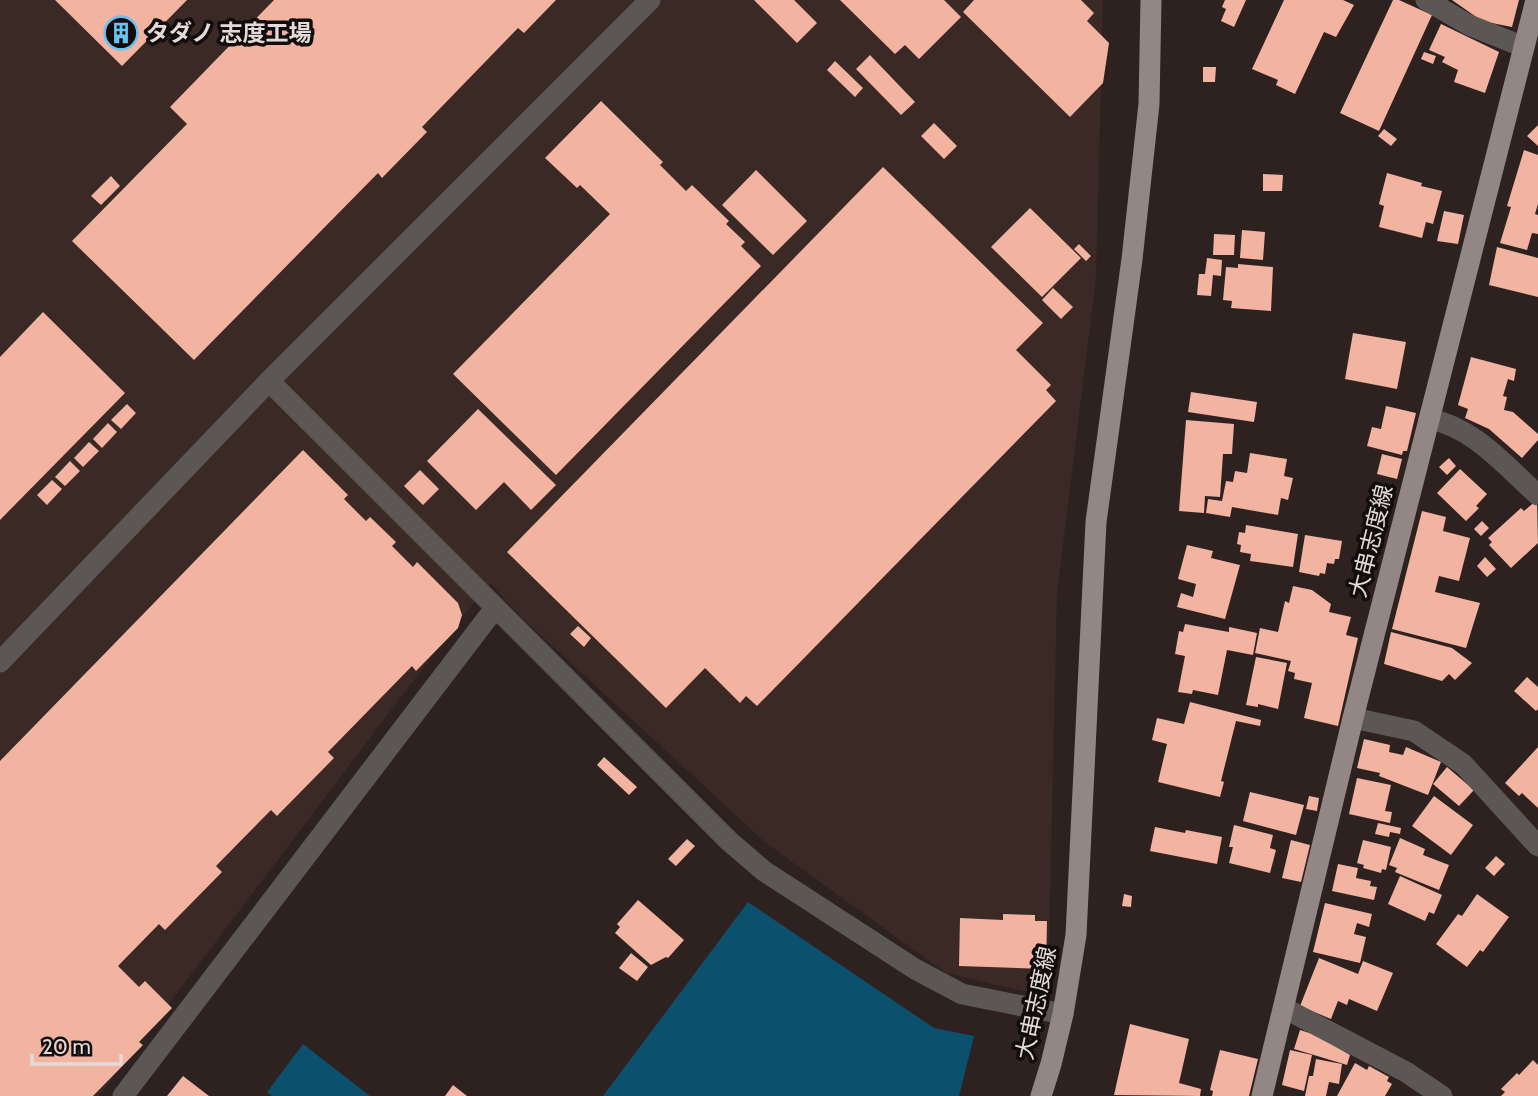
<svg xmlns="http://www.w3.org/2000/svg" width="1538" height="1096" viewBox="0 0 1538 1096" font-family="Cabin,'Noto Sans JP',sans-serif">
<rect width="100%" height="100%" fill="#2d221f"/>
<path fill="#3a2925" d="M0,0H1103L1096,278L1057,594L1048,985L1036,994L946,973L766,843L523,619L491,584L461,618L99,1096H0Z"/>
<path fill="#0b506c" d="M748,902L934,1028L974,1036L959,1096H603Z
M303,1044L370,1096H272L267,1092Z"/>
<path fill="#f2b3a1" d="M55,0H187L122,66Z
M274,0H556L524,33L518,28L422,127L427,132L382,178L378,173L194,360L72,241L187,124L170,107Z
M754,0H794L817,23L797,43Z
M840,0H944L961,17L919,59L905,45L895,54Z
M974,0H1081L1094,13L1087,21L1109,43L1103,83L1070,117L963,12Z
M1225,0H1246L1234,27L1221,21L1226,9L1222,7Z
M1284,0H1343L1354,5L1336,37L1324,32L1295,94L1276,85L1278,80L1252,69Z
M1393,0H1399L1432,15L1379,131L1340,113Z
M1452,0H1519L1512,27L1482,21Z
M1441,24L1499,52L1485,93L1454,82L1458,70L1442,62L1445,57L1429,50Z
M1424,52L1436,56L1433,64L1421,59Z
M870,55L915,102L901,115L856,69Z
M835,61L863,88L855,97L827,70Z
M1203,67H1216L1215,82H1203Z
M601,101L663,162L660,165L686,191L692,185L729,221L726,224L745,242L741,246L761,266L556,475L453,374L610,214L580,185L577,188L545,158Z
M934,123L957,146L944,159L921,136Z
M1538,125V146L1527,136Z
M1384,129L1397,139L1391,146L1378,136Z
M1524,150L1538,155V204L1535,214L1538,215V234L1532,233L1527,250L1500,243L1511,207L1507,206Z
M883,167L1043,323L1016,350L1051,385L1046,390L1056,401L757,706L746,696L740,703L705,668L666,708L507,552Z
M756,170L807,221L773,255L722,205Z
M1387,173L1422,183L1421,186L1442,191L1433,224L1426,222L1422,238L1379,227L1384,206L1379,204Z
M1263,174L1283,175L1282,191H1263Z
M111,176L120,186L101,205L91,196Z
M1030,208L1081,258L1042,297L991,247Z
M1444,211L1464,215L1458,244L1437,241Z
M1242,230L1265,232L1263,260L1240,258Z
M1214,234L1235,235L1234,255H1213Z
M1079,244L1091,256L1086,261L1074,249Z
M1497,247L1538,258V297L1489,285Z
M1207,258L1222,260L1221,276L1213,275L1211,296L1197,295L1199,274H1205Z
M1238,264L1273,267L1271,311L1231,308L1232,301L1223,300L1226,267L1238,268Z
M1053,288L1073,307L1061,319L1042,300Z
M43,312L125,393L0,520V357Z
M1353,333L1406,342L1397,389L1345,379Z
M1471,357L1516,369L1514,381L1508,379L1503,396L1507,397L1504,410L1513,412L1538,434V440L1522,458L1489,429L1465,418L1468,409L1458,405Z
M1191,392L1257,402L1254,422L1188,412Z
M127,404L136,413L121,429L111,420Z
M1386,406L1416,413L1407,451H1403L1402,455L1367,446L1372,427L1381,429Z
M478,409L556,485L531,510L504,482L476,510L427,461Z
M1186,420L1234,424L1232,454H1223L1220,497L1205,496L1204,513L1179,511Z
M108,423L117,432L102,448L93,439Z
M89,442L99,451L83,467L74,458Z
M303,450L348,495L344,499L366,521L370,517L396,542L392,546L413,567L417,562L458,603L462,615L458,628L416,671L412,666L328,752L334,758L277,816L271,810L216,866L222,872L165,930L159,924L118,966L139,987L145,981L172,1008L139,1042L143,1045L93,1096H0V761Z
M1250,453L1287,459L1284,476L1293,478L1288,500L1281,498L1278,515L1232,507L1230,517L1206,513L1208,499L1222,501L1226,481L1233,482L1235,471L1247,473Z
M1382,454L1402,459L1397,479L1377,474Z
M1449,458L1456,466L1447,475L1439,467Z
M70,461L80,471L65,486L55,477Z
M1460,469L1487,494L1476,506L1479,508L1466,521L1437,493Z
M420,470L439,489L423,505L404,486Z
M52,480L62,489L47,505L37,495Z
M1537,500L1538,543L1511,568L1489,545L1492,542L1488,538L1521,508L1524,511Z
M1422,511L1446,517L1443,531L1470,538L1459,581L1439,576L1435,592L1480,603L1466,648L1392,629Z
M1482,521L1489,528L1481,536L1474,529Z
M1246,525L1298,534L1293,567L1250,561L1251,554L1240,552L1241,545L1237,544L1239,532L1245,533Z
M1305,535L1342,541L1339,559H1335L1334,564L1327,563L1325,574L1320,573L1319,576L1299,572Z
M1187,545L1213,551L1211,558L1240,565L1225,619L1177,607L1181,593L1193,597L1196,584L1178,579Z
M1485,557L1496,569L1487,577L1477,566Z
M1293,586L1312,590L1331,604L1329,612L1351,617L1346,635L1358,638L1338,726L1304,718L1312,683L1294,679L1295,673L1288,671L1291,661L1255,653L1260,628L1278,632L1285,601L1289,603Z
M1185,624L1229,632V627L1257,633L1253,655L1227,650L1218,695L1193,690L1192,694L1178,692L1185,656L1175,654L1179,631L1183,632Z
M578,626L591,638L584,647L570,634Z
M1391,632L1452,648L1472,663L1455,680L1449,674L1442,681L1384,664Z
M1256,657L1287,663L1278,709L1258,704V707L1246,705Z
M1527,677L1538,687V709L1536,711L1514,691Z
M1190,702L1261,720L1260,726L1236,721L1221,781L1224,782L1220,797L1158,782L1167,744L1152,740L1157,718L1184,724Z
M1364,739L1390,745L1389,752L1403,755L1406,747L1441,762L1428,795L1379,776L1380,773L1357,768Z
M1538,747V808L1522,793L1519,796L1505,783Z
M604,757L637,787L629,795L597,765Z
M1447,767L1474,790L1459,806L1433,784Z
M1357,778L1391,785L1385,811L1392,812L1390,823L1349,814Z
M1250,792L1304,805L1296,835L1243,821Z
M1309,796L1319,798L1317,811L1306,809Z
M1434,796L1473,825L1451,855L1412,826Z
M1378,823L1401,828L1400,834L1390,832L1389,837L1375,834Z
M1234,825L1273,835L1270,848L1276,850L1270,873L1229,863L1233,847H1229Z
M1155,827L1185,833L1186,830L1222,837L1217,864L1150,851Z
M1400,838L1425,849L1423,855L1449,865L1439,890L1395,872L1397,868L1389,865Z
M687,839L695,846L676,866L668,859Z
M1291,840L1310,845L1301,882L1282,878Z
M1363,840L1391,847L1386,870L1382,869L1381,873L1363,868L1364,865L1357,863Z
M1496,856L1505,864L1494,876L1485,868Z
M1338,864L1358,868L1356,878L1371,881L1370,886L1377,887L1374,900L1332,891Z
M1400,876L1442,895L1434,914L1429,912L1425,921L1388,904Z
M1124,894L1132,896L1131,907L1122,906Z
M1477,894L1509,917L1483,952L1480,950L1467,967L1436,944L1458,914L1462,916Z
M638,900L684,940L668,958L666,957L651,965L615,933L620,927L617,924Z
M1325,903L1372,914L1369,927L1357,923L1354,934L1366,937L1360,963L1313,952Z
M1003,914L1035,915V921H1047L1046,969L959,966L960,918L1003,920Z
M631,953L648,967L637,981L619,968Z
M1319,958L1358,974L1363,961L1393,973L1377,1011L1349,999L1347,1005L1338,1001L1331,1019L1300,1006Z
M1130,1024L1189,1039L1179,1083L1201,1089L1200,1096L1114,1095Z
M1300,1030L1316,1035L1350,1055L1347,1065L1294,1049Z
M1220,1050L1258,1059L1249,1096H1212L1213,1091L1210,1090Z
M1290,1050L1312,1055L1304,1091L1282,1085Z
M1316,1059L1342,1064L1339,1084L1329,1082L1326,1096H1305L1309,1076H1313Z
M1533,1060L1538,1065V1096H1501L1505,1092L1501,1089L1517,1073L1519,1075Z
M1355,1063L1367,1070L1369,1066L1389,1077L1387,1081L1392,1084L1385,1096H1337Z
M183,1076L209,1096H167Z
M453,1085L467,1096H445Z"/>
<g fill="none" stroke-linecap="round" stroke-linejoin="round">
<path stroke="#5c5655" stroke-width="21" d="M1426,0L1469,25L1524,47
M269,381L729,841L764,871L915,969L962,994L1063,1014
M1429,419C1474,427 1505,466 1538,495
M0,662L269,381L650,0
M1353,718L1414,731L1463,764L1538,846
M1284,1008L1406,1072L1442,1096
M123,1096L495,608"/>
<path stroke="#928784" stroke-width="21" d="M1041,1096L1051,1064L1063,1014L1076,935L1096,522L1132,259L1149,104L1151,0
M1262,1096L1353,718L1536,0"/>
</g>
<defs>
<symbol id="building-ring" viewBox="-11 -11 22 22"><circle r="9.5" fill="#120d0c" stroke="#69c3f1" stroke-width="1.5"/><path d="M-4-6H4V6H1V3H-1V6H-4ZM-2.5-4.3h1.7v1.8h-1.7ZM.8-4.3h1.7v1.8H.8ZM-2.5-1h1.7V.8h-1.7ZM.8-1h1.7V.8H.8Z" fill="#69c3f1"/></symbol>
</defs>
<g fill-rule="evenodd">
<use href="#building-ring" x="102" y="14" width="38" height="38"/>
</g>
<g text-anchor="middle" dominant-baseline="central" stroke-width="7" stroke-linejoin="round" paint-order="stroke">
<g font-size="23" font-weight="bold" fill="#e3dbd9" stroke="#120d0c" text-anchor="start">
<text x="146" y="33">タダノ 志度工場</text>
</g>
<g font-size="23" fill="#e3dbd9" stroke="#120d0c">
<text transform="translate(1371 541) rotate(-76)">大串志度線</text>
<text transform="translate(1036 1003) rotate(-78)">大串志度線</text>
</g>
</g>
<path d="M32 1054v10h89v-10" fill="none" stroke="#e3dbd9" stroke-width="3.5"/>
<text x="42" y="1054" font-size="21" fill="#e3dbd9" stroke="#120d0c" stroke-width="5" paint-order="stroke">20 m</text>
</svg>
